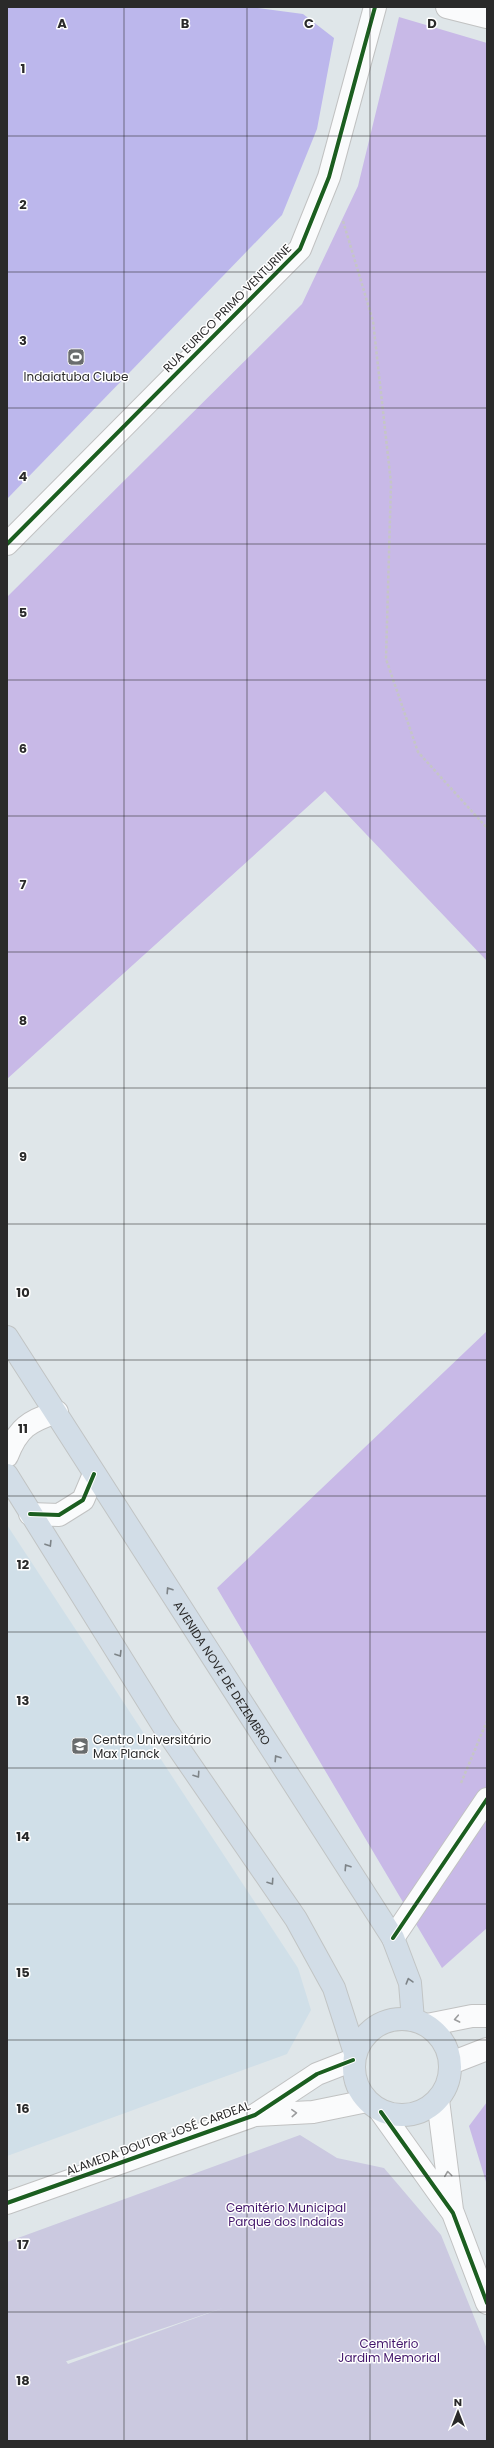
<svg xmlns="http://www.w3.org/2000/svg" width="494" height="2448" viewBox="0 0 494 2448" font-family="Poppins,sans-serif">
<rect width="100%" height="100%" fill="#dfe6e9"/>
<path fill="#d0dfe8" d="M7,1525L298,1968L311,2010L287,2054L7,2156Z"/>
<path fill="#c8b9e7" d="M399,17L487,43V961L325,791L7,1079V597L302,304L358,186Z
M487,1331V1928L442,1968L217,1588Z
M487,2102V2185L469,2126Z"/>
<path fill="#cbc9e0" fill-rule="evenodd" d="M300,2135L337,2158L384,2168L441,2235L487,2349V2441H7V2242ZM223,2308L68,2364L66,2361H67Z"/>
<path fill="#bcb7ec" d="M7,7H250L303,14L334,38L317,129L282,215L7,499Z"/>
<g fill="none" stroke-linecap="round" stroke-linejoin="round">
<defs>
<path id="minor" d="M447,7L487,17
M7,544L300,249L329,177L375,7
M7,1456C18,1428 29,1421 57,1412
M30,1514L59,1515L83,1500L94,1474
M393,1938L487,1799
M427,2025L472,2016H487
M451,2063L487,2049
M438,2100L452,2210
M381,2112L453,2213L487,2303
M256,2115L313,2112L367,2101
M7,2203L255,2115L317,2074L353,2060"/>
<g id="major">
<path id="s1" d="M7,1337L393,1938L410,1983L413,2020"/>
<path d="M7,1475L164,1727L296,1919L334,1988L355,2053"/>
<circle cx="402" cy="2067" r="48"/>
</g>
</defs>
<use href="#minor" stroke="#c1c2c2" stroke-width="24"/>
<use href="#major" stroke="#c1c4c4" stroke-width="24"/>
<path stroke="#c5c6c6" stroke-width="2.5" stroke-dasharray="3 2" stroke-linecap="butt" d="M343,221L373,321L391,483L386,659L418,752L487,828
M461,1783L487,1721"/>
<use href="#minor" stroke="#fafbfc" stroke-width="22"/>
<use href="#major" stroke="#d2dde7" stroke-width="22"/>
<defs>
<path id="cycleway" d="M7,544L300,249L329,177L375,7
M30,1514L59,1515L83,1500L94,1474
M393,1938L487,1799
M381,2112L453,2213L487,2303
M7,2203L255,2115L317,2074L353,2060"/>
</defs>
<use href="#cycleway" stroke="#fff" stroke-width="6"/>
<use href="#cycleway" stroke="#1b5e20" stroke-width="4"/>
</g>
<defs><path id="oneway-chevron" d="M-2-3.5L2.5 0L-2 3.5" fill="none" stroke-width="1.6" stroke-linecap="round" stroke-linejoin="round"/></defs>
<g stroke="#7e8488">
<use href="#oneway-chevron" transform="translate(49 1544) rotate(58)"/>
<use href="#oneway-chevron" transform="translate(169 1590) rotate(-123)"/>
<use href="#oneway-chevron" transform="translate(119 1654) rotate(58)"/>
<use href="#oneway-chevron" transform="translate(277 1758) rotate(-123)"/>
<use href="#oneway-chevron" transform="translate(197 1775) rotate(56)"/>
<use href="#oneway-chevron" transform="translate(347 1867) rotate(-123)"/>
<use href="#oneway-chevron" transform="translate(271 1882) rotate(56)"/>
<use href="#oneway-chevron" transform="translate(409 1981) rotate(-106)"/>
</g>
<g stroke="#9c9d9e">
<use href="#oneway-chevron" transform="translate(457 2019) rotate(169)"/>
<use href="#oneway-chevron" transform="translate(294 2113) rotate(-3)"/>
<use href="#oneway-chevron" transform="translate(448 2174) rotate(-97)"/>
</g>
<path fill="none" stroke="#2a2a2a" stroke-width="1" stroke-opacity="0.55" d="M124,7V2441M247,7V2441M370,7V2441M7,136H487M7,272H487M7,408H487M7,544H487M7,680H487M7,816H487M7,952H487M7,1088H487M7,1224H487M7,1360H487M7,1496H487M7,1632H487M7,1768H487M7,1904H487M7,2040H487M7,2176H487M7,2312H487"/>
<defs>
<symbol id="stadium-square" viewBox="-11 -11 22 22"><rect x="-9" y="-9" width="18" height="18" rx="4" fill="#696c6d" stroke="#fff"/><path d="M0-5a6.5 5 0 1 0 0 10a6.5 5 0 1 0 0-10ZM-3.5-1.8h7v3.6h-7Z" fill="#fff"/></symbol>
<symbol id="university-square" viewBox="-11 -11 22 22"><rect x="-9" y="-9" width="18" height="18" rx="4" fill="#696c6d" stroke="#fff"/><path d="M0-5L7-2L0 1L-7-2ZM-4 1L0 2.5L4 1V4Q0 6-4 4Z" fill="#fff"/></symbol>
</defs>
<g fill-rule="evenodd">
<use href="#stadium-square" x="66" y="347" width="20" height="20"/>
<use href="#university-square" x="70" y="1736" width="20" height="20"/>
</g>
<g text-anchor="middle" dominant-baseline="central" stroke-width="3" stroke-linejoin="round" paint-order="stroke">
<g font-size="12" fill="#2a2a2a" stroke="#fff">
<text transform="translate(227 308) rotate(-45)">RUA EURICO PRIMO VENTURINE</text>
<text stroke="none"><textPath href="#s1" startOffset="399">AVENIDA NOVE DE DEZEMBRO</textPath></text>
<text transform="translate(158 2138) rotate(-20)">ALAMEDA DOUTOR JOSÉ CARDEAL</text>
</g>
<g font-size="12" fill="#2a2a2a" stroke="#fff">
<text x="76" y="376">Indaiatuba Clube</text>
<text x="93" y="1739" text-anchor="start">Centro Universitário<tspan x="93" dy="14">Max Planck</tspan></text>
</g>
<g font-size="12" fill="#43166b" stroke="#fff">
<text x="286" y="2207">Cemitério Municipal<tspan x="286" dy="14">Parque dos Indaias</tspan></text>
<text x="389" y="2343">Cemitério<tspan x="389" dy="14">Jardim Memorial</tspan></text>
</g>
</g>
<g font-size="13" text-anchor="middle" font-weight="bold" fill="#2a2a2a" stroke="#fff" stroke-width="3" stroke-linejoin="round" paint-order="stroke">
<text x="62" y="28">A</text>
<text x="185" y="28">B</text>
<text x="309" y="28">C</text>
<text x="432" y="28">D</text>
<text x="23" y="73">1</text>
<text x="23" y="209">2</text>
<text x="23" y="345">3</text>
<text x="23" y="481">4</text>
<text x="23" y="617">5</text>
<text x="23" y="753">6</text>
<text x="23" y="889">7</text>
<text x="23" y="1025">8</text>
<text x="23" y="1161">9</text>
<text x="23" y="1297">10</text>
<text x="23" y="1433">11</text>
<text x="23" y="1569">12</text>
<text x="23" y="1705">13</text>
<text x="23" y="1841">14</text>
<text x="23" y="1977">15</text>
<text x="23" y="2113">16</text>
<text x="23" y="2249">17</text>
<text x="23" y="2385">18</text>
</g>
<rect width="494" height="2448" fill="none" stroke="#2a2a2a" stroke-width="16"/>
<g transform="translate(458 2412)" stroke="#ffffff" stroke-width="3" paint-order="stroke">
<path d="M0-3L7 15L0 10L-7 15Z" fill="#2a2a2a"/>
<text y="-6" font-size="11" font-weight="bold" text-anchor="middle" fill="#2a2a2a">N</text>
</g>
</svg>
